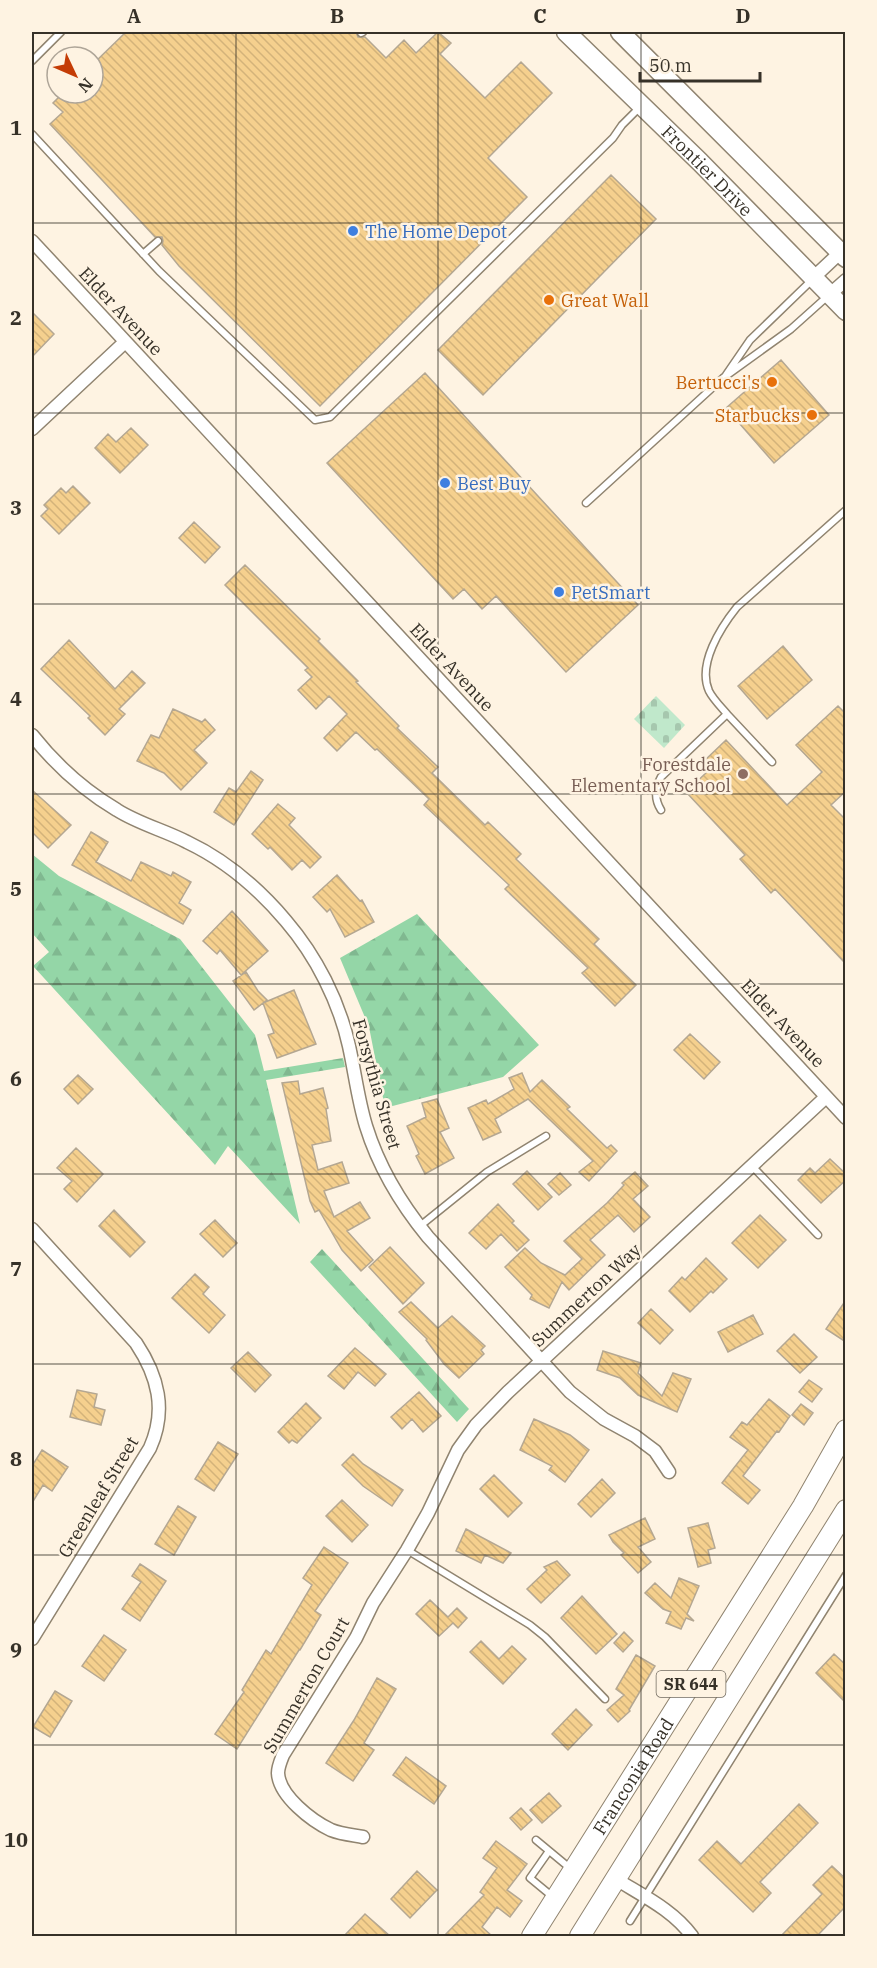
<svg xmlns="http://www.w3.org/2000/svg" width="877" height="1968" viewBox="0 0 877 1968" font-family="'IBM Plex Serif',serif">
<defs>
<pattern id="forest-firs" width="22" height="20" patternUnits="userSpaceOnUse" patternTransform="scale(1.5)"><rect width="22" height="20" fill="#94d6a7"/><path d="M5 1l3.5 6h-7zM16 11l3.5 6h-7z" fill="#80b890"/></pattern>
<pattern id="cemetery-stones" width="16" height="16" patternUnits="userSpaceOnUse" patternTransform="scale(1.5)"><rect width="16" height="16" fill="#c0e8cb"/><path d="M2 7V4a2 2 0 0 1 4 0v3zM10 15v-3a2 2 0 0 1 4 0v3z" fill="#a6c7ae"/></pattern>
<pattern id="building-back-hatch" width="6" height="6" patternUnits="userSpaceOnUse" patternTransform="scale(1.5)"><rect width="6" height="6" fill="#f5d08e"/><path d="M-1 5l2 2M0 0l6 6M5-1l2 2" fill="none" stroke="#d3b37a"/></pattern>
</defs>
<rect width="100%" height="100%" fill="#fef3e2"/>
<path fill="url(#forest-firs)" d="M32,854L59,876L180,939L255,1035L264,1071L343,1058L345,1067L266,1080L300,1224L228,1146L215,1165L33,966L49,952L32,933Z
M417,914L539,1045L503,1077L385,1108L369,1027L340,958Z
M322,1249L469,1409L457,1422L310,1262Z"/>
<path fill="url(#cemetery-stones)" d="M656,696L685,725L664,748L634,719Z"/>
<path fill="url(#building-back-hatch)" stroke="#b4a792" stroke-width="1.5" d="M126,32H356L358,37H365L386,58L404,40L416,53L438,32L451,43L440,54L485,98L521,62L552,93L488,158L527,197L320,406L179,266L162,245L163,241L162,237H155L50,124L63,112L53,103L63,93H93V64Z
M611,175L656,219L483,395L438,350Z
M32,312L54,334L32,357Z
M781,360L829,415L774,463L726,408Z
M425,373L638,605L566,672L496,596L482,609L464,589L453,599L327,463Z
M131,428L148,445L120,473L95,448L108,434L116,442Z
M73,486L90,503L59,534L41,516L48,509L44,505L61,488L66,493Z
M194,522L220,547L205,563L179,538Z
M245,565L320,639L318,641L358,681L356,682L399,726L397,728L438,767L432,773L485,825L488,822L521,854L516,859L599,939L594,944L636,985L615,1006L582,973L588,968L505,889L509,885L424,805L429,799L377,749L375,750L356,732L337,751L324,738L347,714L329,696L316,709L298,690L312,677L305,670L308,668L225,585Z
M69,640L115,689L132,671L145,683L119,709L125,714L105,735L88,718L90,716L41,669Z
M783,646L812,680L767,719L738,686Z
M838,706L846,714V791L831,805L846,820V964L775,889L771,893L740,859L745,855L686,792L709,770L702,763L726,740L787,805L822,772L796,745Z
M173,709L202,722L205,719L215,730L194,750L207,763L181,790L164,773L137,761L151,735L159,738Z
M251,771L263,780L234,825L214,812L229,788L236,792Z
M32,790L71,825L48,848L32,832Z
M278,804L295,818L289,825L321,857L310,868L302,860L292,870L270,847L268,849L252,834Z
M91,832L108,842L96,862L131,881L141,862L171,876L173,872L191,882L179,903L191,910L183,924L72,865Z
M337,875L360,901L362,900L374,922L345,937L330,909L327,912L313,897Z
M232,911L268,951L241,975L220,950L217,954L203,941Z
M246,972L258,991L267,1000L254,1010L233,981Z
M294,990L316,1044L277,1058L268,1035L274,1033L263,1003Z
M690,1034L720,1062L704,1079L674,1050Z
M522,1073L530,1092L542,1080L570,1107L567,1109L607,1148L611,1145L617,1151L589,1181L579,1172L593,1161L528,1099L495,1119L501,1132L483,1140L468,1108L486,1100L488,1104L514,1089L509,1078Z
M78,1075L93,1089L78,1104L64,1089Z
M298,1081L300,1094L323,1088L328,1108L326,1109L331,1141L312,1145L318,1170L342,1162L349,1183L324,1191L334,1217L360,1202L370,1218L347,1231L373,1260L361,1271L342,1250L319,1210L315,1212L310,1201L282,1083Z
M437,1099L449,1128L440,1132L454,1158L425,1174L416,1156L419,1154L407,1126L426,1117L422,1103Z
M76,1148L103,1174L77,1202L64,1189L72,1181L57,1168Z
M830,1159L846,1174V1180L821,1203L798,1180L810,1168L815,1173Z
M527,1171L552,1197L538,1210L513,1184Z
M635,1172L648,1186L633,1199L650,1217L634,1232L618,1215L590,1240L605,1255L569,1290L562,1282L549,1308L530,1299L532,1295L505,1267L525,1248L541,1263L565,1275L582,1259L564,1241L607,1203L624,1185L622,1183Z
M560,1173L571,1185L559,1195L548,1184Z
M498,1204L514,1221L512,1223L529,1240L517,1251L501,1234L486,1249L469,1233Z
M114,1210L145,1242L130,1257L99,1226Z
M760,1215L786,1240L758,1268L732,1243Z
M215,1220L237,1243L223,1257L200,1234Z
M390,1247L424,1283L403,1304L369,1267Z
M706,1258L727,1279L713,1293L711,1291L690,1312L669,1291L682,1277L685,1280Z
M195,1274L209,1287L203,1294L225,1315L209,1333L172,1298Z
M846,1300V1342L826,1329Z
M411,1302L438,1328L452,1316L485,1346L481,1350L484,1354L459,1378L444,1364L426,1340L427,1339L399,1312Z
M651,1309L673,1330L660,1344L638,1323Z
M753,1315L763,1334L728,1352L718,1332Z
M794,1334L817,1357L800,1373L777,1351Z
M355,1348L386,1374L375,1386L358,1372L344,1389L328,1376Z
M603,1351L641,1363L638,1373L662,1396L673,1373L691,1379L677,1412L638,1395L620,1378L597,1370Z
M248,1352L271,1375L255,1392L231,1368Z
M809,1380L822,1389L812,1402L799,1392Z
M77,1390L97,1394L94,1407L105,1410L101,1425L70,1417Z
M419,1392L441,1416L423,1432L412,1419L402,1429L391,1417Z
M769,1399L790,1416L779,1432L777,1431L743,1476L760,1490L748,1504L722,1483L748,1450L730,1437L742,1422L747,1425Z
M306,1403L321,1418L297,1443L292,1440L289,1443L278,1432Z
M801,1404L813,1413L804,1425L792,1415Z
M534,1419L570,1435L589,1450L565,1482L549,1470L552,1466L520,1450Z
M218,1442L238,1454L214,1491L195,1479Z
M42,1450L68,1467L52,1491L43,1485L32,1503V1466Z
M353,1454L363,1464L403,1490L392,1506L363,1486L342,1465Z
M494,1475L522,1503L508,1517L480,1489Z
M602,1479L615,1493L591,1517L578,1504Z
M342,1500L368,1525L352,1542L326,1516Z
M178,1506L196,1517L174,1555L155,1544Z
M645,1518L655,1539L638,1547L651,1562L638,1573L621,1555L624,1553L613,1542L609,1535Z
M708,1523L715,1548L708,1550L711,1563L698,1567L688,1528Z
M466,1529L511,1553L503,1563L485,1555L481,1563L456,1551Z
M324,1547L348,1563L315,1611L321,1615L300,1650H299L237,1749L215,1734L244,1692L242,1690L266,1650L271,1654L312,1585L303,1578Z
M557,1561L570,1575L541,1603L527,1589L547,1570L544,1567Z
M140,1564L166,1581L140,1621L122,1609L141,1582L132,1576Z
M679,1578L699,1586L687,1614L694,1621L686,1618L681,1629L666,1623L671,1612L663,1609L645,1593L655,1583L671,1598Z
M582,1596L617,1634L596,1654L561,1618Z
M430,1600L448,1617L457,1608L467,1618L458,1628L453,1623L439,1636L416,1614Z
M624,1632L633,1641L623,1652L614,1643Z
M104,1635L126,1650L104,1681L82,1666Z
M481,1641L499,1659L512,1646L526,1659L503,1684L470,1652Z
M834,1654L846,1665V1703L816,1673Z
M636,1655L655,1666L629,1710L630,1711L618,1722L607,1710L624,1695L616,1689Z
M377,1678L396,1689L364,1743L374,1750L353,1781L326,1763L354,1720Z
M55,1691L72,1701L50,1737L33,1727Z
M576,1709L592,1725L568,1750L552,1734Z
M406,1757L446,1786L434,1804L393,1775Z
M549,1793L561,1806L542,1823L530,1810Z
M799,1804L818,1823L760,1882L771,1893L753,1912L699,1860L717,1841L741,1864Z
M521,1808L532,1820L521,1830L510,1818Z
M496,1841L527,1864L507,1890L522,1901L510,1917L497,1907L482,1927L492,1936H444L484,1895L480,1892L497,1868L483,1858Z
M832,1866L846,1879V1906L817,1936H781L822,1894L813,1885Z
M417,1871L437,1890L410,1918L391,1899Z
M365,1914L390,1936H344Z"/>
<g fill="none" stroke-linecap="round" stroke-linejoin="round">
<defs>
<path id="lane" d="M361,33L363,32
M32,61L61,32
M32,134L159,271L315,420L330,417L613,138L622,125L640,107
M143,254L158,241
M726,375L750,340L813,279
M586,503L723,378L791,329L829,295
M727,714C721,707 713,699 709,691C697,664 721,627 737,607L846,510
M661,810C654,799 655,788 661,777L727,714L772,762
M752,1166L818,1235
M420,1226L487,1172L546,1136
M407,1550L530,1625L545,1637L605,1699
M536,1840L571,1869
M549,1851L530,1878L553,1897
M630,1921L846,1575"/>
<path id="street" d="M32,241L846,1118
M813,278L845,248
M829,295L846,280
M32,429L125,342
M32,735C55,764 85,791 117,810C139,824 164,830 187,842C225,860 259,889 286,921C316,956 339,1001 349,1046C355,1073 358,1100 366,1126C379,1168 401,1204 428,1237L570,1392L604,1419L635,1436L655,1451L669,1472
M32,1229L136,1343C158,1376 167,1410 150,1448L32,1639
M363,1837C352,1835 341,1834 331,1830C312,1821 279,1796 278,1773C278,1767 281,1760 283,1755L356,1638L373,1603L407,1550L428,1513L458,1450L476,1425L508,1392L826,1097
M616,1879C643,1896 673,1910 692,1936"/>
<g id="secondary">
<path id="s1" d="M566,32L700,162L846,311"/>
<path d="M620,32L846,258"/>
</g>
<g id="primary">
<path id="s2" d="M532,1936L803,1506L846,1430"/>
<path d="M580,1936L846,1510"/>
</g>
</defs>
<use href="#lane" stroke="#908470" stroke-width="9"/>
<use href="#street" stroke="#908470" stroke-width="15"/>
<use href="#secondary" stroke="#908470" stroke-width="21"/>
<use href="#primary" stroke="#908470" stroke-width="22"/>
<use href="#lane" stroke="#fff" stroke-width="6"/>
<use href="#street" stroke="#fff" stroke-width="12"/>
<use href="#secondary" stroke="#fff" stroke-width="18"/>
<use href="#primary" stroke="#fff" stroke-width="20"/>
</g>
<path fill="none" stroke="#363128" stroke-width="1.5" stroke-opacity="0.55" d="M236,32V1936M438,32V1936M641,32V1936M32,223H846M32,413H846M32,604H846M32,794H846M32,984H846M32,1174H846M32,1364H846M32,1555H846M32,1745H846"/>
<g fill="#3f7fe0" stroke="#fef3e2" stroke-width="2">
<circle cx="353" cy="231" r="6"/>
<circle cx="445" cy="483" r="6"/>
<circle cx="559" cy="592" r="6"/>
</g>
<g fill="#e8710a" stroke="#fef3e2" stroke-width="2">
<circle cx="549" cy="300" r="6"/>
<circle cx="772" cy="382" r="6"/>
<circle cx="812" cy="415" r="6"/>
</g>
<circle fill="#8d6e63" stroke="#fef3e2" stroke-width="2" cx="743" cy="774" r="6"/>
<g text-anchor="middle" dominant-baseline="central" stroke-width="5" stroke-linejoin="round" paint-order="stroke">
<rect fill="#fef3e2" stroke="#726b60" stroke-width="1.5" x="656.5" y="1671" width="69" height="26" rx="4.5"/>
<g font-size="16" font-weight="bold" fill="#363128">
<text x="691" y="1684">SR 644</text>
</g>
<g font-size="18" fill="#363128" stroke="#fef3e2">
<text stroke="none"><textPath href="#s1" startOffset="198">Frontier Drive</textPath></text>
<text transform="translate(121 311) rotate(47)">Elder Avenue</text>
<text transform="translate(452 667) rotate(47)">Elder Avenue</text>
<text transform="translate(783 1023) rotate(47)">Elder Avenue</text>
<text transform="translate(377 1084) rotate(74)">Forsythia Street</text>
<text transform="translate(586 1295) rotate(-43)">Summerton Way</text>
<text transform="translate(98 1497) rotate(-59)">Greenleaf Street</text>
<text transform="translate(306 1685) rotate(-60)">Summerton Court</text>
<text stroke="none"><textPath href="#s2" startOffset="189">Franconia Road</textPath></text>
</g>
<g font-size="18" fill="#366cbe" stroke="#fef3e2" text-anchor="start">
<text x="365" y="231">The Home Depot</text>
<text x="457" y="483">Best Buy</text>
<text x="571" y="592">PetSmart</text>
</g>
<g font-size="18" fill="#c56008" stroke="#fef3e2" text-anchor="end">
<text x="561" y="300" text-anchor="start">Great Wall</text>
<text x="760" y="382">Bertucci's</text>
<text x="800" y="415">Starbucks</text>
</g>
<g font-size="18" fill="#785e54" stroke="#fef3e2" text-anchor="end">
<text x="731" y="764">Forestdale<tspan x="731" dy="21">Elementary School</tspan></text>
</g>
</g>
<rect width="877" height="1968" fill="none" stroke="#fef3e2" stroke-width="66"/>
<g transform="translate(75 75) rotate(134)"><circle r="28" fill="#fef3e2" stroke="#aea598" stroke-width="1.5"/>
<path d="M0-4.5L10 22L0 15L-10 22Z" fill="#c43c05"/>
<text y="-9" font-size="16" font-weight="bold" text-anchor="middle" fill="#363128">N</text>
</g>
<path d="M640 72v9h120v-9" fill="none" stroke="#363128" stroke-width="3"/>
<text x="649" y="72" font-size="18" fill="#363128" stroke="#fef3e2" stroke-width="4.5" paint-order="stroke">50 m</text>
<rect x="33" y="33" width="811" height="1902" fill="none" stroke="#363128" stroke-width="2"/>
<g font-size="20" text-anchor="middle" font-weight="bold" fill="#363128">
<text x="134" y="23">A</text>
<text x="337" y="23">B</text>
<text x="540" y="23">C</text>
<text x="743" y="23">D</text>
<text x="16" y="135">1</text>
<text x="16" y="325">2</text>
<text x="16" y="515">3</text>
<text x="16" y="706">4</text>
<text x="16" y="896">5</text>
<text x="16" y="1086">6</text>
<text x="16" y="1276">7</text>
<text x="16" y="1466">8</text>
<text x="16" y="1657">9</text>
<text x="16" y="1847">10</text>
</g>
</svg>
